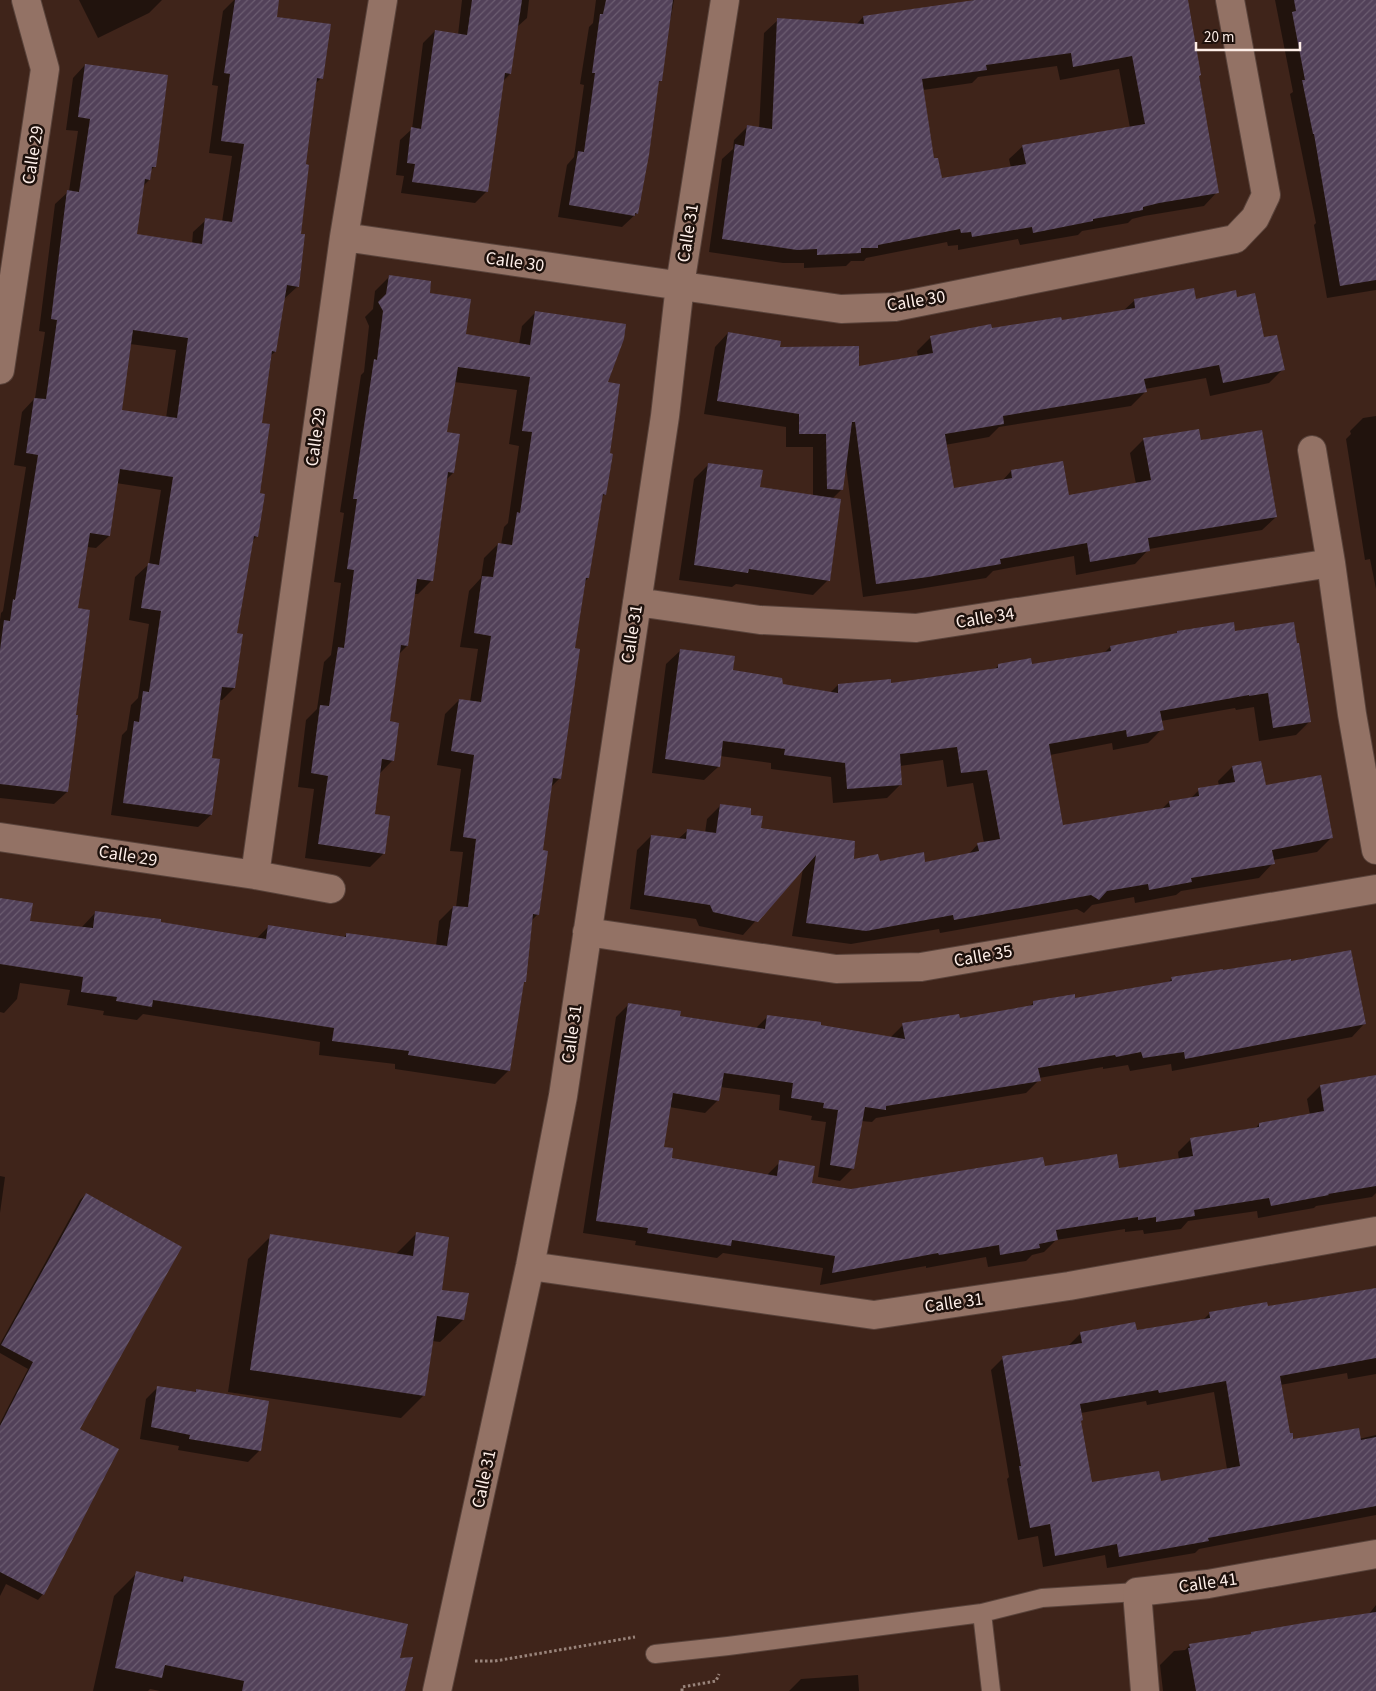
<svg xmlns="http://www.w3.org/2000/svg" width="1376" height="1691" viewBox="0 0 1376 1691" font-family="'Source Sans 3',sans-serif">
<defs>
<pattern id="building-hatch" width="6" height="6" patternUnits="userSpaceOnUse" patternTransform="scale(1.25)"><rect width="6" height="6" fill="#524159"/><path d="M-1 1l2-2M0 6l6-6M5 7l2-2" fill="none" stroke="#6c5d71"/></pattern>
</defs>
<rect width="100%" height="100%" fill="#3f241a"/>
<path fill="#0007" fill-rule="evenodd" d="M79,0H162L149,13L98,38Z
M234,0H277L275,18L321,78L315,84L304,165L298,286L284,299L275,352L270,356L260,424L257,536L252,541L236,634L234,688L222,700H219L211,759V815L198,827L111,815L122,735L127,730L131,705L138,698L149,624L129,620L135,577L149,564L161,490L116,483L109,536L96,548L87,547L76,609L74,716L67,792L54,804L0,798V620L1,613L3,611L26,467L14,465L22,412L35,398L45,332L39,331L55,204L69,191L78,131L66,130L73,78L85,65L154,167L150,171L149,180L143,186L136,235L192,244L193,232L206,220L222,222L232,156L209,153L218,86L212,85L223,11ZM130,344L176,350L166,418L120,411Z
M462,0H529L527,18L517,27L510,74L502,82L486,192L475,203L401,193L404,176L396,175L400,140L412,129L423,43L435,31L458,35Z
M596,0H674L670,22L668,24L660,81L657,84L637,213L622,227L558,217L567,165L574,157L584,85L580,84L589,27L593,23Z
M973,0H1187L1217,192L1204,206L1144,216L1132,219L1128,223L1082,231L1078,235L1020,245L1018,239L958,250V245L948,246L947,242L866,258L864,261H851L846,266L804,268V263H783L709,252L722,159L733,149L734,140L747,127L759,129L764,33L778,20L856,25L863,17L971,2ZM1057,66L1060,80L1119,69L1130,128L1023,146L1009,159L1011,168L941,180L933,160L923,90L972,83L978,77Z
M1275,0H1376V290L1327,298L1314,225L1316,223L1290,94L1293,92Z
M389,277L429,294L465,335L519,344L522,326L536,312L606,383L608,454L605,494L601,498L588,578L584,583L574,650L560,778L551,787L541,851L538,914L531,921L525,981L522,985L509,1070L495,1084L395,1069V1064L319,1055L320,1042L143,1014L137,1020L103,1015L104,1011L67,1005L70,990L20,983L17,999L4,1013L0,1012V900L29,922L81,928L95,913L257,938L269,926L343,938L347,934L436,946L439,921L453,907H456L463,852L450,851L461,769L437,765L445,714L459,700L470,702L478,649L460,647L469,591L481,578L484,558L498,544L501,545L504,527L508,523L519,446L509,444L517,390L454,382L446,433L459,435L453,473L446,480L432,580L418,594H413L407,646L399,654L388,722L393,760L379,774L374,815L384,853L370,867L305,858L314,789L298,787L306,720L317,709L324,662L331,655L341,583L334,582L344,513L340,512L361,375L364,372L369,326L365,317L373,309L375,291Z
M1236,298L1283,369L1269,383L1210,396L1206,378L1145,389V392L1131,406L999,427L989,437L945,445L953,489L1002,481L1011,471L1068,496L1136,484L1130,453L1144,439L1200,441L1276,517L1262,530L1149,549L1135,564L1076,575L1074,556L993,571L986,578L913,590L863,597L846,466L841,490L832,499L828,580L813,595L736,584L732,587L679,580L694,479L709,464L759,488L813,496V447H786V427L704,414L715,347L728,333L779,348L858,367L918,357L917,351L931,337L1061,322L1123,311L1135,300L1195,301Z
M1376,416V589L1370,559L1365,560L1346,439L1351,434L1350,431L1363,418Z
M1177,632L1234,633L1310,721L1296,735L1259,741L1254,707L1236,710L1235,708L1161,721L1162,729L1148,743L1113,750L1112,743L1050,755L1062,827L1162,809L1169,802L1190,799L1199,790L1219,786L1218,781L1232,767L1260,762L1265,787L1331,838L1317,852L1273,860V863L1259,878L1181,891L1176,895L1135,903L1134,897L1092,905L1084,913L1077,909L940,933L939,929L851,944L792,936L803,868L743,935L699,926L696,919L630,909L637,850L651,836L678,839L687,831L705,833L707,819L721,805L749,816L760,830L852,861L924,863L968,855L978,844L984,843L973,783L947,787L943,760L900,766L901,784L887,798L833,803L831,777L771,769V763L720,756L719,766L704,780L652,773L666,664L681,650L732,671L781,685L830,693L838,685L890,684L994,670L998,666H1031L1104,653L1110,647L1175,635Z
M1172,978L1364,1024L1352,1037L1172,1071L1171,1064L1130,1071L1128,1065L1103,1069V1067L1039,1078V1080L1026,1093L876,1118L872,1122L861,1121L853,1168L840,1181L818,1177L826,1122L811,1120L812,1116L779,1110L780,1095L720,1087L718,1100L705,1113L669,1107L663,1148L670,1159L767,1175L780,1162L811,1184L851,1191L1044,1167L1118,1170L1179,1160L1178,1152L1191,1139L1255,1129L1259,1124L1310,1115L1307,1099L1320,1086L1376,1092V1193L1372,1197L1316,1206L1314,1208L1258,1218L1257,1211L1188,1221L1181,1229L1144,1234L1143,1230L1125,1232V1229L1056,1240L1044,1252L1032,1255L1026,1261L988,1267L986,1257L926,1268V1266L820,1285L823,1268L723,1253L717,1258L635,1245L636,1241L583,1233L616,1017L629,1004L679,1017L755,1029L768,1016L890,1038L903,1025L959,1020L1029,1007L1033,1003L1074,999L1167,984Z
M0,1176L5,1177L0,1213Z
M86,1194L79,1429L43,1594L38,1600L6,1584L0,1596V1423L28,1369L0,1353V1344L80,1200Z
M417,1233L440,1291L463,1320L440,1342L432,1341L424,1395L401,1418L228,1392L248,1259L271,1236L395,1255Z
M1376,1290V1374L1348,1379L1347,1373L1280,1385L1289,1435L1292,1440L1359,1439L1376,1435V1515L1199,1549L1195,1553L1107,1568L1105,1555L1043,1567L1038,1536L1018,1540L1007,1479L1009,1477L991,1370L1003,1358L1069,1345L1081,1333L1136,1331L1203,1320L1210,1313L1267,1308ZM1214,1392L1227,1469L1160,1482L1091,1483L1080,1422L1081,1413L1146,1401L1147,1405Z
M157,1388L194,1393L197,1390L260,1450L248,1462L178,1450L179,1446L140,1439L146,1399Z
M137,1573L179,1582L184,1577L391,1691H160L150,1689L148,1691H93L114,1596Z
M1376,1605V1691H1163L1160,1665L1174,1651L1185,1650L1190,1645L1368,1615Z
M858,1675L859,1691H789L801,1679Z"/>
<path fill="url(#building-hatch)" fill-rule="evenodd" d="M235,0H279L277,17L331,24L323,79L317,78L306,164L309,165L301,234H305L299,287L287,285L276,352L272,351L262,423L270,424L260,493L265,494L258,537L254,536L237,633L243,634L235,688L222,687L212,758L220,759L212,815L123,803L134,721L139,722L143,691L149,692L161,611L141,608L148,563L159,565L173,477L120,469L110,536L90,533L78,608L90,610L76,715H78L68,792L0,784V650L4,620L10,621L13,599L15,600L38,455L26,453L34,398L46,399L57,320L51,319L67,190L79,192L90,119L78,117L85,64L168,75L156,167H152L150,180L145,179L137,234L202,244L205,218L232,222L244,144L221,141L230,74L224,73ZM133,330L188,338L177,418L122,410Z
M472,0H522L511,74L505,73L488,192L412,182L415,164L407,163L411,127L421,129L435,30L467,35Z
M606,0H673L662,81H659L649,155L638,214L635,213V216L569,205L578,151L584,152L595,73H592L600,14H603Z
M975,0H1188L1201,75L1199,76L1219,193L1159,203L1143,207V210L1093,219V221L1033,233L1032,227L972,237L971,232L961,233L960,229L878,245V248H861V253L817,255V249L797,250L722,239L735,144L744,146L747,125L772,129L777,18L864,24L863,16ZM1071,53L1073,67L1132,56L1145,124L1022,145L1026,164L942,178L938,158H934L922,79L987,70L986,65Z
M1294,0H1376V280L1340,286L1314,134H1313L1302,80H1305L1292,12L1296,11Z
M389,275L431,281L430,293L471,299L466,334L530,345L535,311L626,324L624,339L608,382L620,384L610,453L613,454L606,495L603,494L589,578H586L575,648L580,649L561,779L553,778L543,850L548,851L539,915L533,914L526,982H524L510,1071L408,1055L409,1051L332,1041L334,1028L153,1000L152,1007L116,1001L117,997L81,992L83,977L0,964V898L33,903L30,921L93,928L95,911L161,919V922L266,939L268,925L346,937V933L447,946L453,906L468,907L476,839L463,837L474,755L451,751L459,699L481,702L491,636L474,633L482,576L493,577L498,543L512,545L517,512L520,513L532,432L522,431L530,377L458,367L447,432L460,434L454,473L448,472L433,581L417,579L408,646L401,645L390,721L399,723L394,761L382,759L375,814L390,816L385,854L318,844L328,776L311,773L320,705L329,706L338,647L344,648L354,570L347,569L357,499H353L374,359L377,360L383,311L378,302L386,294Z
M1194,288L1196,299L1236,290L1237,297L1255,293L1264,337L1277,335L1285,370L1223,383L1219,365L1144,379L1147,392L1003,416L1004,424L945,434L954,488L1012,478L1011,470L1063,461L1069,495L1151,480L1143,438L1199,429L1201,440L1262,430L1277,517L1148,538L1150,551L1090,562L1087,543L1000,559L1001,564L928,577L876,584L855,422H852L843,490L827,489L826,434H799V414L717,401L728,332L781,341L780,347L859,346V366L933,353L930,336L991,324L992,328L1061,317L1062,320L1135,308L1134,299Z
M708,463L763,470L760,487L841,499L830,581L749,569L748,573L694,565Z
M1234,622L1235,631L1294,622L1297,643H1299L1311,722L1273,728L1268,693L1249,696V695L1160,711L1164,730L1127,737L1126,730L1049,744L1063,825L1170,807L1169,801L1199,796L1198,788L1235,782L1232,766L1261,761L1266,785L1321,775L1333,838L1272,850L1275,864L1191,878L1192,882L1149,890L1148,884L1107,891L1099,900L1091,895L954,920L953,915L866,931L806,923L816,855L758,922L713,912L710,905L644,895L651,835L686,839L687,829L716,833L720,804L751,808V815L763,816L761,828L855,841L854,859L878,854L880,861L924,852L925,862L979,851L977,843L1000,839L987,770L961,773L957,747L900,754L902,785L847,789L845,763L784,755L785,749L723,741L720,767L665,759L680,649L735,656L733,670L782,678L783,684L838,693V684L891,679V683L998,668V664L1031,658L1032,664L1111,651L1110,646L1177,633V631Z
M1351,950L1366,1024L1185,1059L1184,1052L1143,1058L1141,1052L1116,1057L1115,1055L1038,1068L1041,1081L886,1106V1110L865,1107L854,1169L830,1165L838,1110L823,1108L824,1103L791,1098L793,1083L724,1073L719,1101L673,1093L664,1147L673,1148L672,1158L777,1176L779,1160L815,1166L812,1183L851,1189L1043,1157L1045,1166L1117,1154L1119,1168L1193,1156L1190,1138L1259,1127V1123L1324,1111L1320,1085L1376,1075V1186L1328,1194L1329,1195L1271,1206L1269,1198L1194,1210L1195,1216L1156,1222V1217L1138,1220V1217L1056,1230L1058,1240L1039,1244L1040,1248L1000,1255L999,1245L939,1255L938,1253L832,1273L835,1256L732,1240L731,1246L647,1233L648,1228L596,1221L628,1003L681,1011L680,1016L765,1029L767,1015L821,1022V1025L905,1039L902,1023L959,1014L960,1018L1033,1005V1001L1075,994V998L1172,981L1171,977L1223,969V970L1291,959V961Z
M86,1193L182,1247L80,1429L119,1449L44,1595L0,1572V1426L33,1362L1,1345Z
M416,1232L449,1237L442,1290L469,1293L464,1320L437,1316L425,1396L250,1370L270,1234L413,1256Z
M1376,1288V1358L1280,1376L1290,1433H1293V1439L1359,1428L1361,1440L1376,1437V1506L1208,1538L1209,1541L1119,1557L1117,1544L1055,1556L1050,1524L1030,1528L1019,1466H1021L1002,1356L1082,1343L1080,1332L1135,1322L1137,1330L1210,1318L1209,1312L1267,1302L1268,1306ZM1226,1381L1240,1466L1161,1481L1159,1471L1092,1482L1081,1421L1083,1420L1080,1404L1158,1390L1159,1393Z
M157,1386L196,1392V1389L269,1401L261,1451L189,1439L190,1435L151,1427Z
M136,1571L183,1582L184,1576L408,1624L400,1658L413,1657L405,1691H242L244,1681L165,1665L162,1678L115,1668Z
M1376,1612V1691H1196L1188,1648H1190L1189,1644L1251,1634V1632L1309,1622Z"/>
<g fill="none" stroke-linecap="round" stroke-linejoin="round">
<defs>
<path id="lane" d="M982,1613L991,1691
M655,1654L728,1646L982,1613L1042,1598L1137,1592"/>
<path id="street" d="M344,237L841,309L895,307L1235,239L1255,218L1266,195L1230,0
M0,370L45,69L26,0
M1312,450L1331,563L1352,714L1376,850
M637,602L760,620L916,628L1331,563
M0,837L255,875L331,889
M255,875L344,237L383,0
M587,932L836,969L921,967L1376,889
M530,1266L874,1315L1069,1286L1376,1231
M437,1691L530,1266L563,1096L665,416L680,285L725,0
M1145,1691L1137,1592L1208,1584L1376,1554"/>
</defs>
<use href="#lane" stroke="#59433b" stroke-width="20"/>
<use href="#street" stroke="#59433b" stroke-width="30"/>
<path stroke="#99847b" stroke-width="3" stroke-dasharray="2.5 2.5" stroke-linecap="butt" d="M475,1661H495L635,1637
M682,1691V1687L716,1681L719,1674"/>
<use href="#lane" stroke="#937265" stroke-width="18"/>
<use href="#street" stroke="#937265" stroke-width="28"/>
</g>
<g text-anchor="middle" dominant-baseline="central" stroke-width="5" stroke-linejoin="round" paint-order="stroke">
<g font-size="18" fill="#fdeee8" stroke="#1e110c">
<text transform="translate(33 155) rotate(-81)">Calle 29</text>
<text transform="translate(688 233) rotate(-81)">Calle 31</text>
<text transform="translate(515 262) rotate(8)">Calle 30</text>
<text transform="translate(916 301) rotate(-9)">Calle 30</text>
<text transform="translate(316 437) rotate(-82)">Calle 29</text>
<text transform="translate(985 618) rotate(-9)">Calle 34</text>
<text transform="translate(632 634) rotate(-81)">Calle 31</text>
<text transform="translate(128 856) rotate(9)">Calle 29</text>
<text transform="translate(983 956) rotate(-10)">Calle 35</text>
<text transform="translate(572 1034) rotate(-82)">Calle 31</text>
<text transform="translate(954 1303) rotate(-8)">Calle 31</text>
<text transform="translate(484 1479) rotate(-78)">Calle 31</text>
<text transform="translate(1208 1583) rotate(-8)">Calle 41</text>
</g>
</g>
<path d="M1196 42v8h104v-8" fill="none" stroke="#fdeee8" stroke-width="2.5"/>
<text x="1204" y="42" font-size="15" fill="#fdeee8" stroke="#1e110c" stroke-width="4" paint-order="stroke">20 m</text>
</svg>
